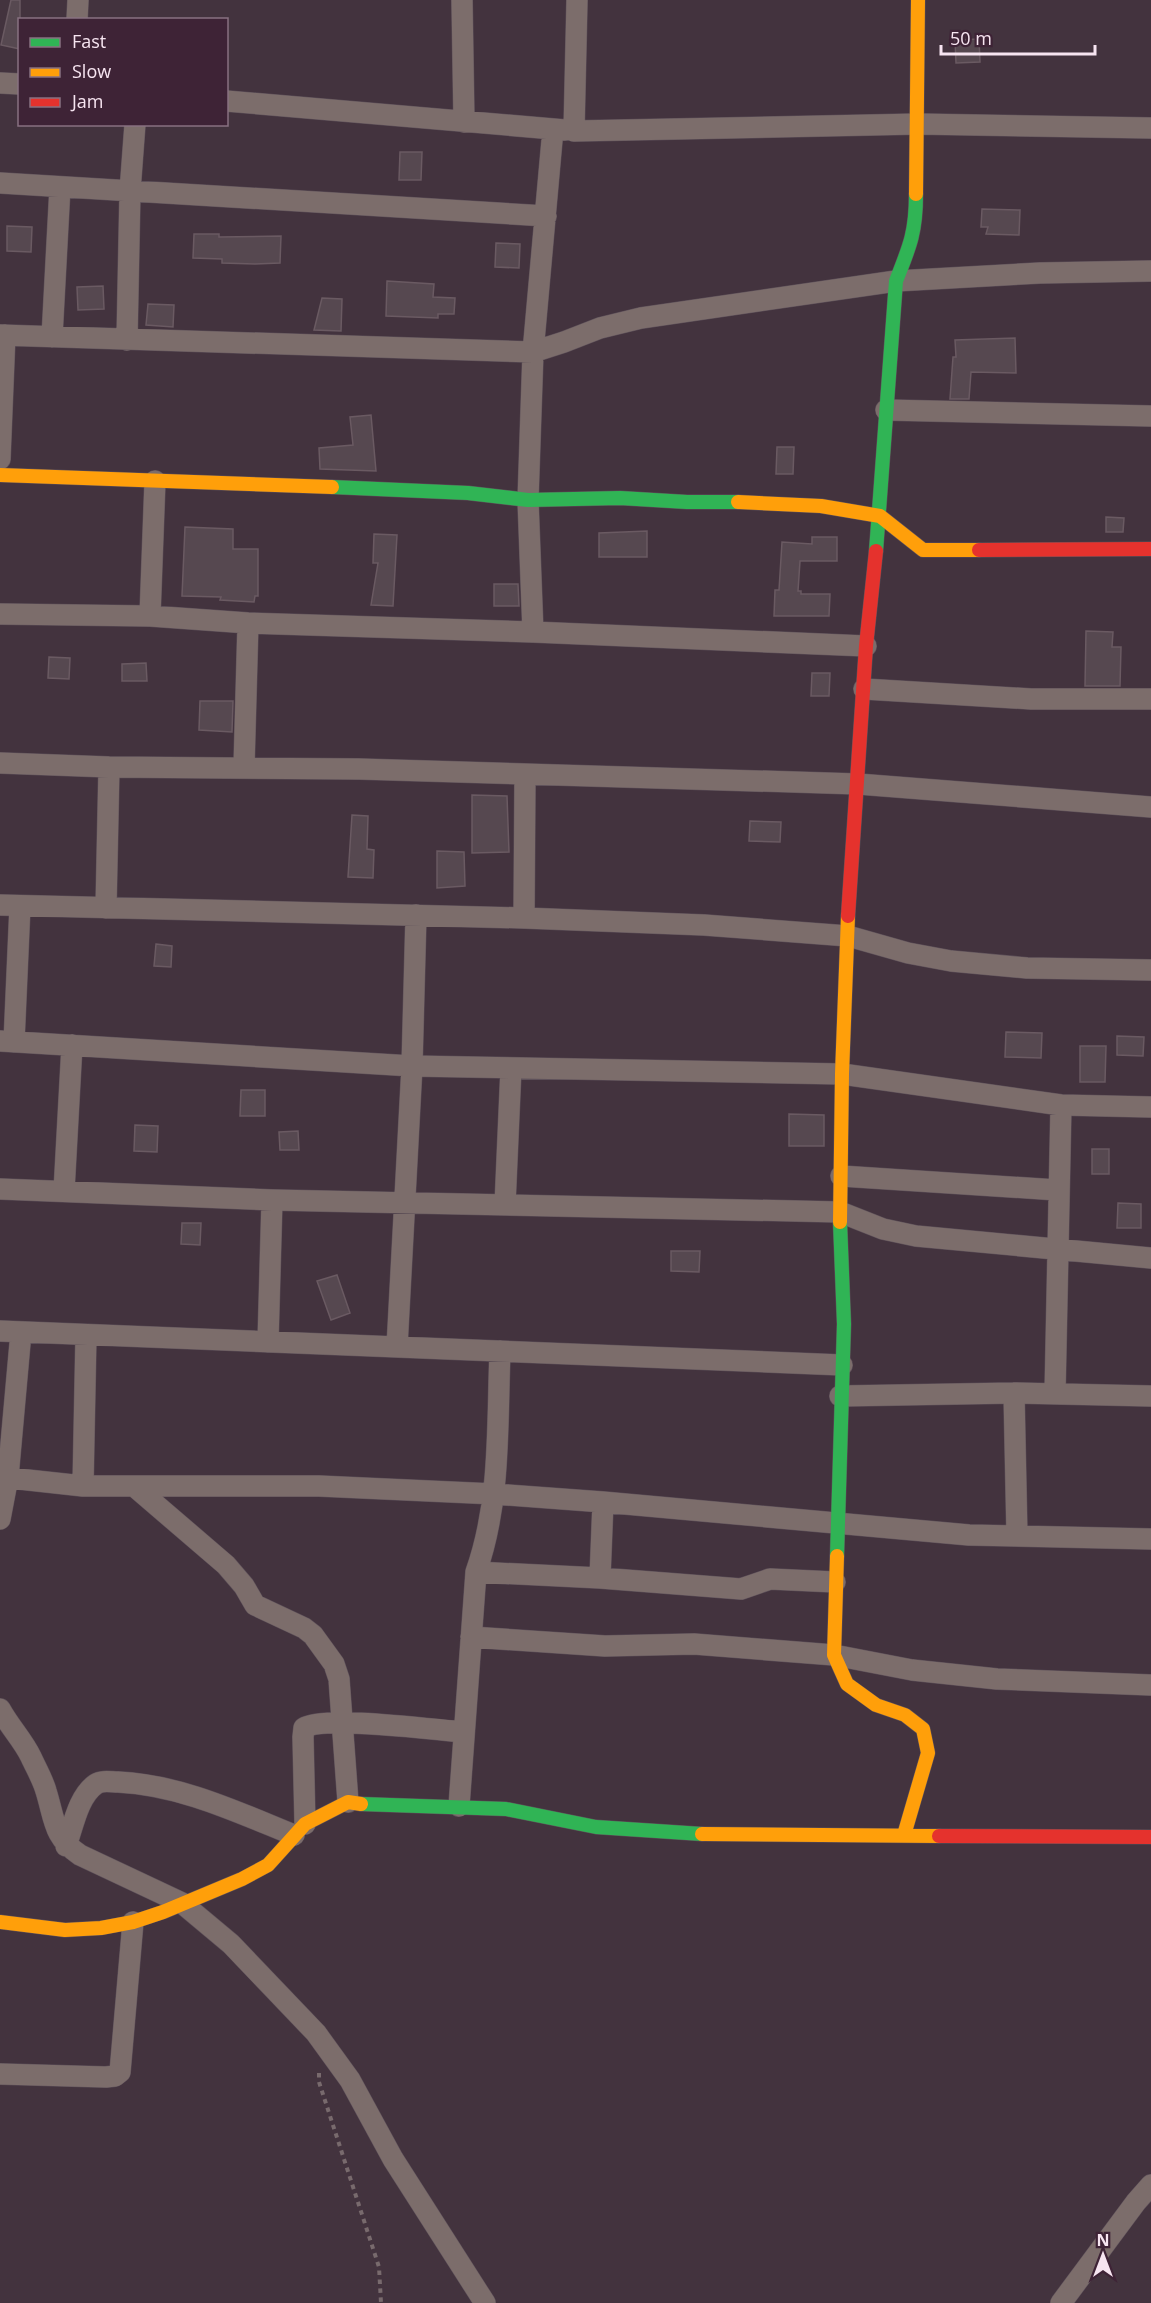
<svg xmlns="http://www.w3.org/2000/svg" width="1151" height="2303" viewBox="0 0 1151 2303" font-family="'Open Sans',sans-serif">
<rect width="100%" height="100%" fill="#43333e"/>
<path fill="#564850" stroke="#6a5a62" stroke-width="1.5" d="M11,0H20V49L1,45Z
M979,39L980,62L956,63L955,40Z
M400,152H422L421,180H399Z
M982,209L1020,210L1019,235L986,234L988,227H981Z
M7,226L32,227L31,252L7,251Z
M194,234H219V237L281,236L280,263L255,264L222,263V259L193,258Z
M496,243L520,244L519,268L495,267Z
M387,281L434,284L433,297L455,298L454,314H438V318L386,316Z
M103,286L104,309L78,310L77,287Z
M322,298L342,299L341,331L314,330Z
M148,304L174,305L173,327L146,325Z
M1015,338L1016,373L971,372L969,399H950L953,357H956L955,340Z
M371,415L376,471L320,469L319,448L353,445L350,417Z
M777,447H794L793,474H776Z
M1106,517L1124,518L1123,532H1106Z
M185,527L233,529V549H258V596H255L254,602L220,600L221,597L182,596Z
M647,531V557H599V533Z
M374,534L397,535L393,606L371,605L378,563H373Z
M812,537H837V561H800L798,591H801V594H830L829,616H774L775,590H779L782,542L812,544Z
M494,584H518L519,606H494Z
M1086,631L1113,632L1112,647H1121L1120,686H1085Z
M49,657L70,658L69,679L48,678Z
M146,663L147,681H122V664Z
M812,673H830L829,696H811Z
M200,701H233L232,732L199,730Z
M472,795L507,796L509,852L472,853Z
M352,815L368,816L367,849L374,850L373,878L348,877Z
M750,821L781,822L780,842L749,841Z
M437,851L464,852L465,886L437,888Z
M156,944L172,946L171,967L154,966Z
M1006,1032L1042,1033L1041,1058L1005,1057Z
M1117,1036L1144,1037L1143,1056L1117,1055Z
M1080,1046H1106L1105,1082H1080Z
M241,1090H265V1116H240Z
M789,1114L824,1115V1146H789Z
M135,1125L158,1126L157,1152L134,1151Z
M298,1131L299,1150H280L279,1132Z
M1092,1149H1109V1174H1092Z
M1118,1203L1141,1204V1228H1117Z
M182,1223H201L200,1245L181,1244Z
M671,1251H700L699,1272L671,1271Z
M337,1275L350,1313L331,1320L317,1281Z"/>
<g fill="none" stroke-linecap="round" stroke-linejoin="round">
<defs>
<path id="street" d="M462,0L464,122
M577,0L574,131L918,124L1151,128
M77,20L78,0
M0,83L20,84
M226,101L565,130
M0,183L546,216
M0,335L533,352L564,342L600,328L641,318L896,281L1040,273L1151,271
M52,337L60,187
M127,340L130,191L135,124
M886,410L1151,416
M0,459L5,335
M0,614L150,616L248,623L533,632L866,646
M150,616L155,481
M533,632L528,500L533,352L553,129
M864,689L1031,699H1151
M0,763L109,767L359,769L858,784L1151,807
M244,767L248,623
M0,905L524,918L704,925L848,936L908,953L951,961L1027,968L1151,970
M106,908L109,767
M524,918L525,775
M0,1041L412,1066L842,1074L1061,1105L1151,1107
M14,1042L20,906
M841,1176L1057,1190
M0,1189L272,1200L840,1212L883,1229L916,1236L1151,1258
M64,1191L72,1045
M505,1205L511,1068
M0,1331L842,1365
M268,1342L272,1200
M397,1347L412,1066L416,915
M1014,1393L1017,1536
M1055,1394L1061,1105
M840,1396L1014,1393L1151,1396
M0,1477L83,1486H319L495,1494L603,1502L969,1535L1151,1539
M83,1486L86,1335
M134,1486L226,1565L244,1586L255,1605L304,1628L313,1635L334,1664L339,1679L348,1802
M0,1519L8,1477L21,1332
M476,1572L600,1578L741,1589L770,1579L835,1582
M600,1578L603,1502
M471,1637L605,1646L694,1644L834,1655L912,1670L997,1679L1151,1685
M0,1709C9,1726 23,1740 31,1757C36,1768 43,1780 46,1791C55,1820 53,1837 80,1855L182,1903L231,1944L316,2033L350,2080L393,2159L485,2303
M459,1806L476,1572C501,1501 497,1426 500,1351
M305,1824L303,1737L304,1728C324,1715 435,1730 464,1732
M66,1846C73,1827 78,1796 96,1784C102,1780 111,1782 118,1782C181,1785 237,1812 294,1835
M0,2074L106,2077L115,2076L120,2072L133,1922
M1061,2303L1136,2202L1151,2185"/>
<path id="fast" d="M332,487L468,493L528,500L620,498L687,502H738
M876,551L896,281C910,246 916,232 916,194
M837,1556L844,1324L840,1222
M361,1804L506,1809L596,1827L702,1834"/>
<path id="slow" d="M916,194L918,0
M0,475L332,487
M738,502L821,506L880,516L923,550H979
M840,1222L842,1074L848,916
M837,1556L834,1655L847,1684L876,1705L905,1715L923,1729L928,1753L904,1835
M702,1834L939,1836
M0,1922L65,1930L101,1928L133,1922L163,1912L242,1879L268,1865L305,1824L348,1802L361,1804"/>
<path id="jam" d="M979,550L1151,549
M848,916L866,646L876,551
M939,1836L1151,1837"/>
</defs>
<use href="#street" stroke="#5e515a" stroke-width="22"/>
<use href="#fast" stroke="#5e515a" stroke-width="15"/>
<use href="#slow" stroke="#5e515a" stroke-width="15"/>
<use href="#jam" stroke="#5e515a" stroke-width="15"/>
<path stroke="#786a6d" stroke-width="4" stroke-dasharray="4.5 4.5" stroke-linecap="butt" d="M319,2073V2082L379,2267L381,2303"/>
<use href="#street" stroke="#7c6d6b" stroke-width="21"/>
<use href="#fast" stroke="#30b455" stroke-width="14"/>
<use href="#slow" stroke="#ff9f0a" stroke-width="14"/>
<use href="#jam" stroke="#e5322d" stroke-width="14"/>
</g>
<rect x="18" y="18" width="210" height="108" fill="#3e2336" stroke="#887181" stroke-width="1.5"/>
<rect x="30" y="38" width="30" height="9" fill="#30b455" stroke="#887181" stroke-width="1.5"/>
<text x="72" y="48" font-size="18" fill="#f7e5f1">Fast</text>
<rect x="30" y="68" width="30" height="9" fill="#ff9f0a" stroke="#887181" stroke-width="1.5"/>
<text x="72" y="78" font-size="18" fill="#f7e5f1">Slow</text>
<rect x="30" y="98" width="30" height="9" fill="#e5322d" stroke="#887181" stroke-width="1.5"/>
<text x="72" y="108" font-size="18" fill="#f7e5f1">Jam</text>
<g transform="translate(1103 2255)" stroke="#3e2336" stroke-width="4.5" paint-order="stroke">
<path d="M0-4.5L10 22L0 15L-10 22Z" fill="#f7e5f1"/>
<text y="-9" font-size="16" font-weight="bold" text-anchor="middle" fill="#f7e5f1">N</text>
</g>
<path d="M941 45v9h154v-9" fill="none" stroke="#f7e5f1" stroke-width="3"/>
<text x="950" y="45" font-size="18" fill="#f7e5f1" stroke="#3e2336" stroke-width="4.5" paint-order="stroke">50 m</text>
</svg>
